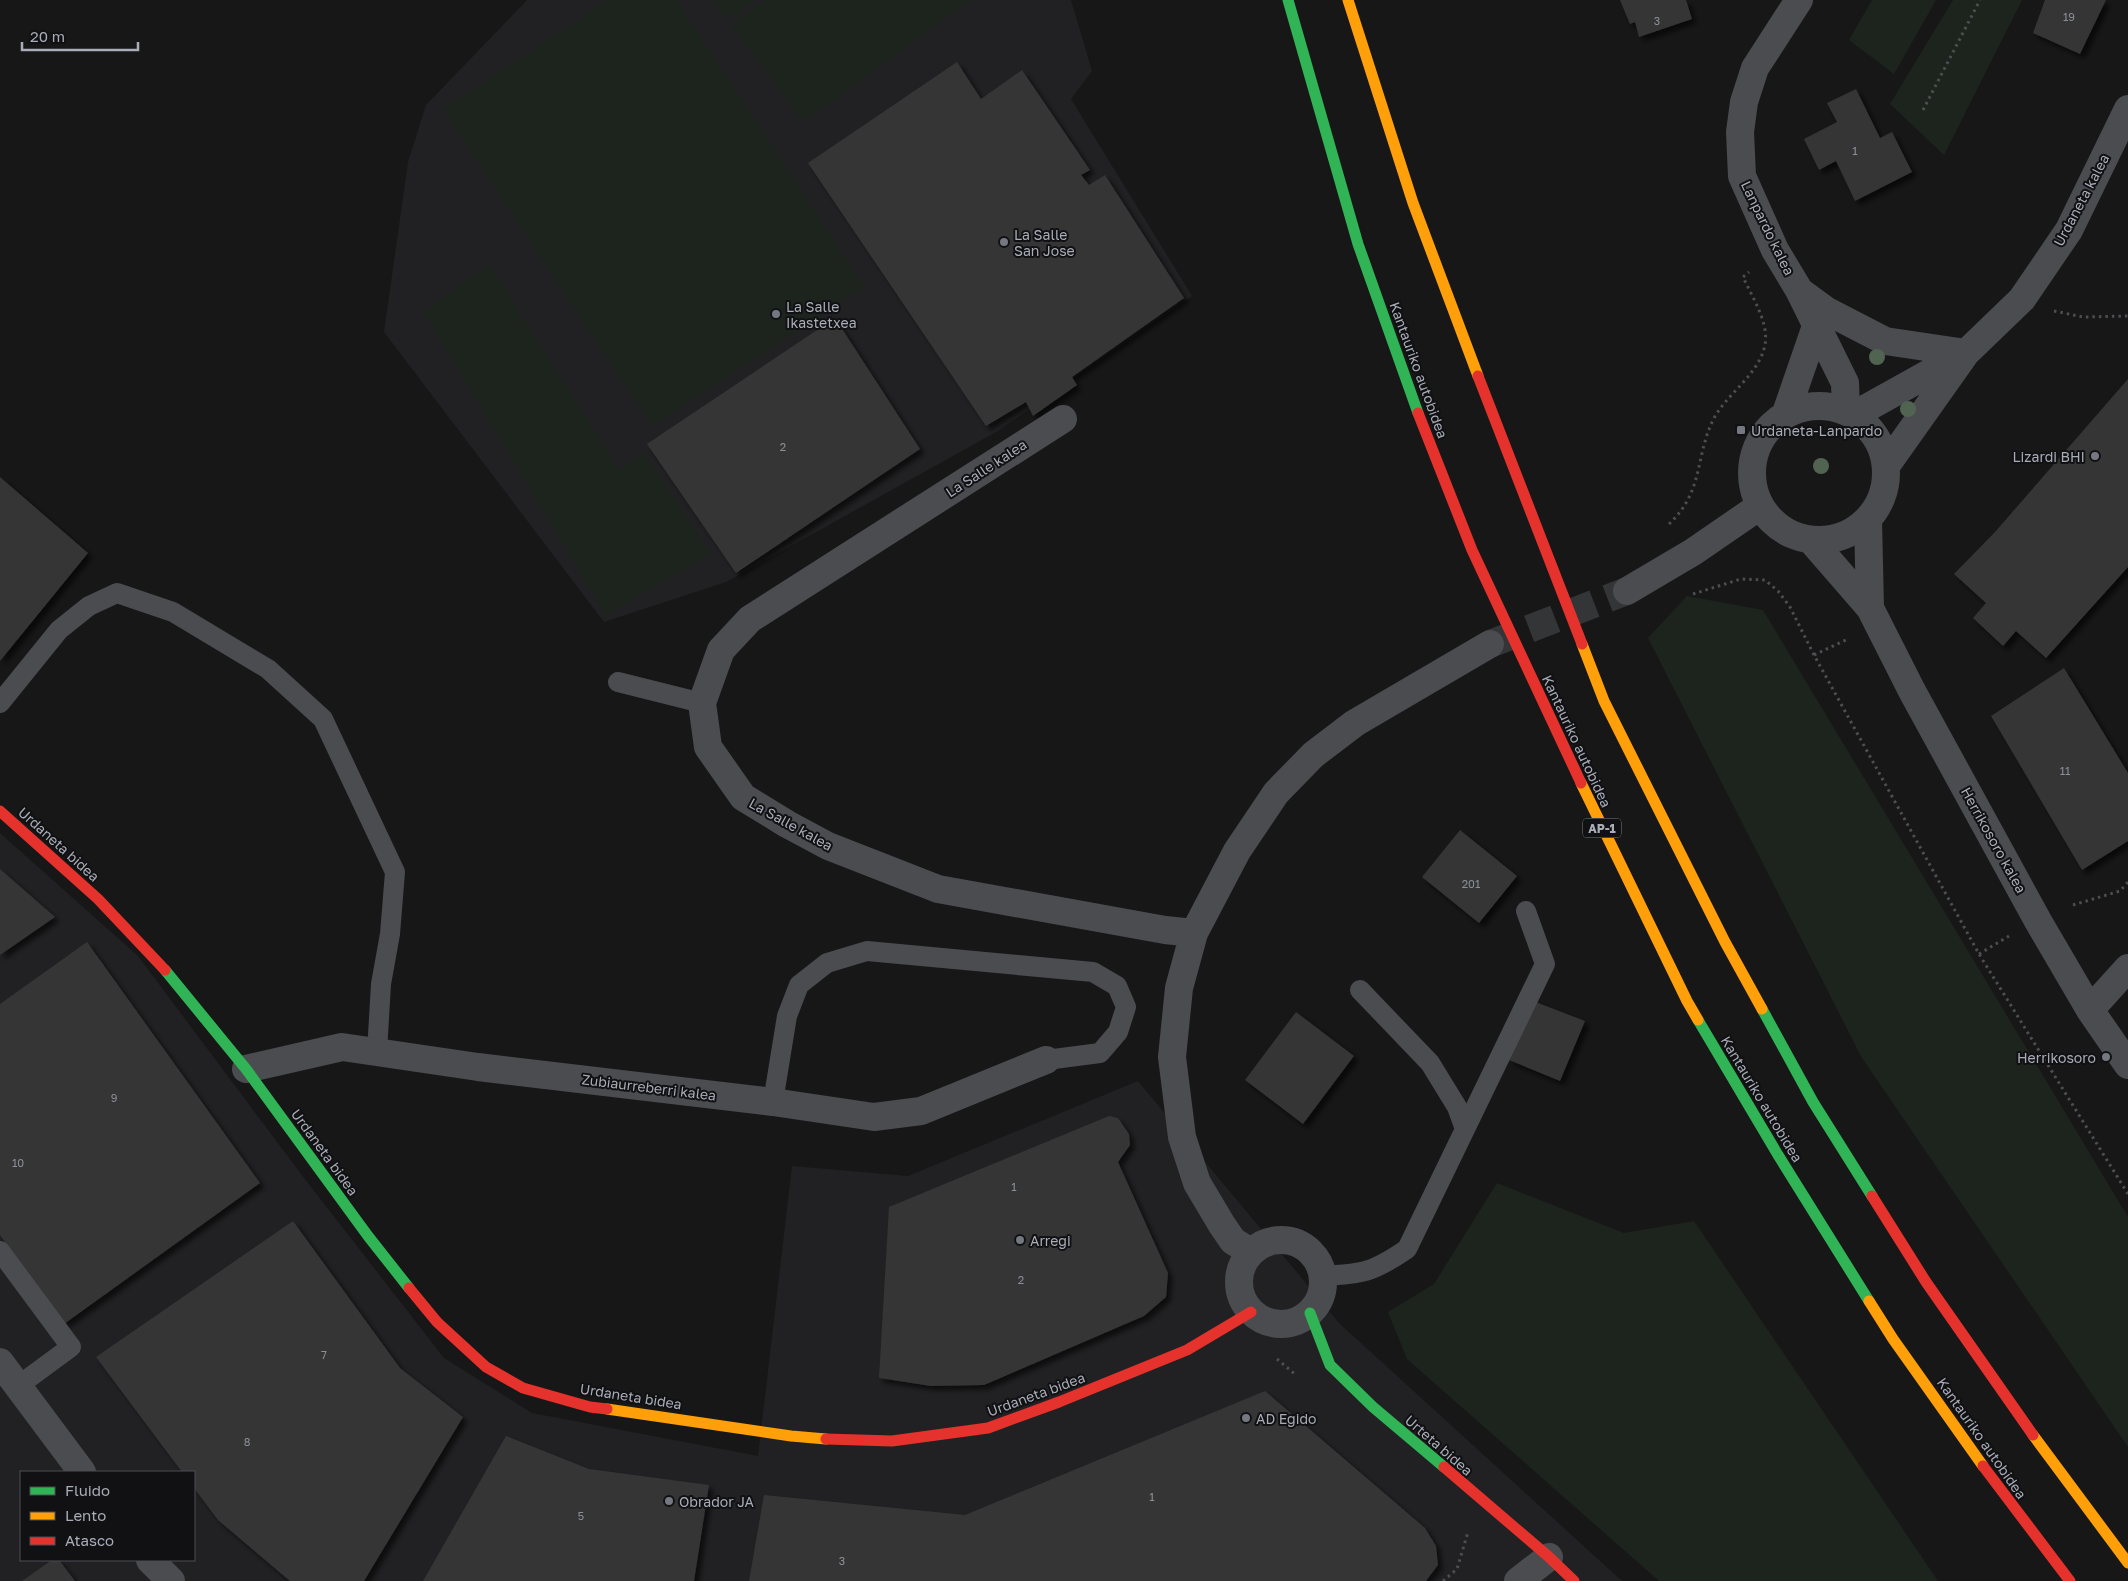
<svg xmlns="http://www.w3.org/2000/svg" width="2128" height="1581" viewBox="0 0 2128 1581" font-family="'Golos Text',sans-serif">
<defs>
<filter id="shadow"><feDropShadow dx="4.5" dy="4.5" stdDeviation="2.5" flood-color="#0009"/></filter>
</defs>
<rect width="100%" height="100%" fill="#171717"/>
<path fill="#212123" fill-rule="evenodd" d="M527,0H1071L1092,71L1071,99L1192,296L998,431L726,582L604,622L384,332L408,162L426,105Z
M0,833L138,956L301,1174L444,1358L532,1413L758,1456L792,1166L908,1176L1138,1081L1339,1323L1622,1581H0ZM21,1472H194V1560H21Z"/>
<path fill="#1d241e" d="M609,0H676L865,287L652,426L443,109Z
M712,0H755L727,20Z
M764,0H971L803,122L731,24Z
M1872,0H1936L1894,74L1849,40Z
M1953,0H2022L1944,155L1890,104Z
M490,265L619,470L644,453L711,554L606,615L423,311Z
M1687,596L1763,610L2128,1217V1447L1862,1058L1648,638Z
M1497,1183L1624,1233L1694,1221L1938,1581H1659L1407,1359L1388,1312L1434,1284Z"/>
<path fill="#353536" filter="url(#shadow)" d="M1620,0H1686L1692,19L1639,37L1635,22L1630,24Z
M2045,0H2106L2080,54L2033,33Z
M957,62L981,99L1022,70L1090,170L1081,175L1089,185L1105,175L1184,298L1072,377L1077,385L1033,416L1026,402L986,426L808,163Z
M1856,89L1880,138L1892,132L1912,172L1855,201L1836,161L1819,170L1804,139L1837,122L1827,103Z
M835,318L920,449L736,573L647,444Z
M2128,379V567L2046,658L2016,631L2003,646L1973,618L1986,603L1954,574L1995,532Z
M0,477L88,553L0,661Z
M2064,668L2128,773V841L2082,870L1991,716Z
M1460,830L1517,876L1479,923L1422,877Z
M0,869L55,917L0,955Z
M87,942L260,1183L64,1324L0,1235V1004Z
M1533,1001L1585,1021L1560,1081L1509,1060Z
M1296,1012L1354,1056L1303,1124L1245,1080Z
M1109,1116L1118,1118L1129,1134L1130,1145L1118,1162L1168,1273L1166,1297L1144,1316L984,1385L931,1386L879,1378L889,1207Z
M293,1221L400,1368L463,1417L364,1581H290L218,1520L194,1488V1472H182L96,1357Z
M1265,1391L1425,1528L1436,1546L1438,1565L1426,1581H749L764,1495L965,1515Z
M506,1436L589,1469L709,1485L694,1581H423Z
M52,1560H59L75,1581H22Z"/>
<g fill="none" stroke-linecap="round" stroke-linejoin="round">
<path stroke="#343537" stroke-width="28" stroke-dasharray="28 14" stroke-linecap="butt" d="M1490,644L1627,591"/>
<path stroke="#4d4e52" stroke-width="3" stroke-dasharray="2.5 4" stroke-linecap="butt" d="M1923,110L1980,0
M2054,311L2083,317L2128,316
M1669,524C1704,491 1695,457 1713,420C1726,394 1759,375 1765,345C1769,322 1752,297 1743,277L1749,272
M1693,594L1741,579L1765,580L1778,591L1790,607L1814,655L1979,954L2128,1194
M1814,655L1848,639
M2073,905L2120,891L2128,882
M1979,954L2009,936
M1277,1359L1296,1375
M1443,1581L1457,1569L1468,1532"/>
<path stroke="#4b4c50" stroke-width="20" d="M618,682L702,703
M0,703L59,630L89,606L117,593L173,612L268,669L323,719L395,872L390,934L381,984L377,1052
M1360,990L1430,1063L1457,1107L1465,1129
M773,1102L787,1016L799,985L827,963L867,951L1093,972L1117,986L1126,1007L1118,1032L1100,1053L1046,1060
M0,1251L71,1347L18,1386
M1322,1276C1364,1274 1373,1272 1407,1249L1545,964L1526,911"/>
<path stroke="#4b4c50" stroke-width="28" d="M1799,0L1755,68L1744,102L1740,132L1742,176L1775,250L1799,290L1845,383L1846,410
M1801,292L1827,311L1885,341L1966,353
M1752 473a67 67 0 1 1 134 0a67 67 0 1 1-134 0Z
M1786,413L1816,326
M1854,415L1960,356
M1063,419L750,619L721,650L702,703L708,747L743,797L787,824L828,846L938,889L1165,930L1194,933
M1886,466L1966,353L2022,299L2069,230L2128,109
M1868,520L1870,608
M1811,540L1870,608L1912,691L2038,921L2090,1010L2128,1065
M1627,591L1693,552L1760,506
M2090,1010L2128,968
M246,1069L342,1047L478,1067L773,1102L874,1117L921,1111L1046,1060
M1239 1282a42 42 0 1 1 84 0a42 42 0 1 1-84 0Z
M1251,1252L1233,1241L1222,1225L1197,1183L1182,1137L1172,1057L1179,988L1194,933L1237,851L1276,793L1313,755L1355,723L1490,644
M0,1362L82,1472
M150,1560L171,1581
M1518,1581L1549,1557"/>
<path stroke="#30b455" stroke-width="11" d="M1288,0L1358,244L1418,413
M165,970L246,1069L368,1236L409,1288
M1762,1009L1813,1102L1872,1196
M1698,1020L1778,1155L1869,1301
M1310,1313L1330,1365L1373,1407L1444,1467"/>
<path stroke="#ff9f0a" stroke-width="11" d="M1348,0L1413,203L1478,376
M1582,644L1604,701L1725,942L1762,1009
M1581,783L1687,1001L1698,1020
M1869,1301L1893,1339L1983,1466
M607,1409L791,1436L826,1439
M2033,1435L2128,1563"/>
<path stroke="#e5322d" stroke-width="11" d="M1478,376L1582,644
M1418,413L1472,550L1581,783
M0,811L98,899L165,970
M1872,1196L1926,1282L2033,1435
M409,1288L437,1322L486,1367L523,1388L590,1407L607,1409
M826,1439L892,1441L988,1428L1059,1402L1187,1350L1251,1312
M1983,1466L2070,1581
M1444,1467L1549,1557L1574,1581"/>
</g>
<g fill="#506451">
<circle cx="1877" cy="357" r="8"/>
<circle cx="1908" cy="409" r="8"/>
<circle cx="1821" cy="466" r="8"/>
</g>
<g fill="#757880" stroke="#111113" stroke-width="2">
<circle cx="1004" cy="242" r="5"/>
<circle cx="776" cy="314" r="5"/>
<rect x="1736" y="425" width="10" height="10" rx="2.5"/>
<circle cx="2095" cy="456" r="5"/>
<circle cx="2106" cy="1057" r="5"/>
<circle cx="1020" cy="1240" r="5"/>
<circle cx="1246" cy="1418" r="5"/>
<circle cx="669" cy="1501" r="5"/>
</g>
<g text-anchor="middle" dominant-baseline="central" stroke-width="4" stroke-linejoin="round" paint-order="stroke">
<g font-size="11" fill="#8b8f98">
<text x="2069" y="16">19</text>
<text x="1657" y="20">3</text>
<text x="1855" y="150">1</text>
<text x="783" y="446">2</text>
<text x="2065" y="770">11</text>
<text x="1471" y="883">201</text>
<text x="114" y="1097">9</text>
<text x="18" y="1162">10</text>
<text x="1014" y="1186">1</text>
<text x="1021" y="1279">2</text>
<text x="324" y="1354">7</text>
<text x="247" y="1441">8</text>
<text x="1152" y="1496">1</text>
<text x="581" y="1515">5</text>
<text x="842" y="1560">3</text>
</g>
<rect fill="#111113" stroke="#7b7e86" stroke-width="1" x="1583" y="818.5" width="38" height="19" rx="4"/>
<g font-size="12" font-weight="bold" fill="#a8adb8">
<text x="1602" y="828">AP-1</text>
</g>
<g font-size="14" fill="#a8adb8" stroke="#111113">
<text transform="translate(2081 200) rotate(-62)">Urdaneta kalea</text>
<text transform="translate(1768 228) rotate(64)">Lanpardo kalea</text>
<text transform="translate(1419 370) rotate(70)">Kantauriko autobidea</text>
<text transform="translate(986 468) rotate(-33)">La Salle kalea</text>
<text transform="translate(1577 741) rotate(65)">Kantauriko autobidea</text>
<text transform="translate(791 824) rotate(29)">La Salle kalea</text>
<text transform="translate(1994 840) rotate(61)">Herrikosoro kalea</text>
<text transform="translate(59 844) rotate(42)">Urdaneta bidea</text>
<text transform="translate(649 1087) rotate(7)">Zubiaurreberri kalea</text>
<text transform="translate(1762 1099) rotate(59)">Kantauriko autobidea</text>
<text transform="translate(325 1152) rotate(54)">Urdaneta bidea</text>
<text transform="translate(1036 1394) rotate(-20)">Urdaneta bidea</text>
<text transform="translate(631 1396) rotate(9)">Urdaneta bidea</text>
<text transform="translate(1982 1438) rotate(55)">Kantauriko autobidea</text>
<text transform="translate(1439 1445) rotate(41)">Urteta bidea</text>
</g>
<g font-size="14" fill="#a8adb8" stroke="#111113" text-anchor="start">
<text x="1014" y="234">La Salle<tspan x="1014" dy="16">San Jose</tspan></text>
<text x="786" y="306">La Salle<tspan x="786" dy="16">Ikastetxea</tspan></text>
<text x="1751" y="430">Urdaneta-Lanpardo</text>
<text x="2085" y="456" text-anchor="end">Lizardi BHI</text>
<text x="2096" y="1057" text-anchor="end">Herrikosoro</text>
<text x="1030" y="1240">Arregi</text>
<text x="1256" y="1418">AD Egido</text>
<text x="679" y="1501">Obrador JA</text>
</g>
</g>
<rect x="20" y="1471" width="175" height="90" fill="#111113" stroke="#4d4f55"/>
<rect x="30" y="1487" width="25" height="8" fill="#30b455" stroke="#4d4f55"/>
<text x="65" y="1496" font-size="15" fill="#a8adb8">Fluido</text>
<rect x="30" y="1512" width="25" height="8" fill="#ff9f0a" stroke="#4d4f55"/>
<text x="65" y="1521" font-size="15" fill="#a8adb8">Lento</text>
<rect x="30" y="1537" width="25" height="8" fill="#e5322d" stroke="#4d4f55"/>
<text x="65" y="1546" font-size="15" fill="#a8adb8">Atasco</text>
<path d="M22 42v8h116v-8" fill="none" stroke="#a8adb8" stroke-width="2.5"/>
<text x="30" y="42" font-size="15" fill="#a8adb8" stroke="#111113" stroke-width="4" paint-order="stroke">20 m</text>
</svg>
